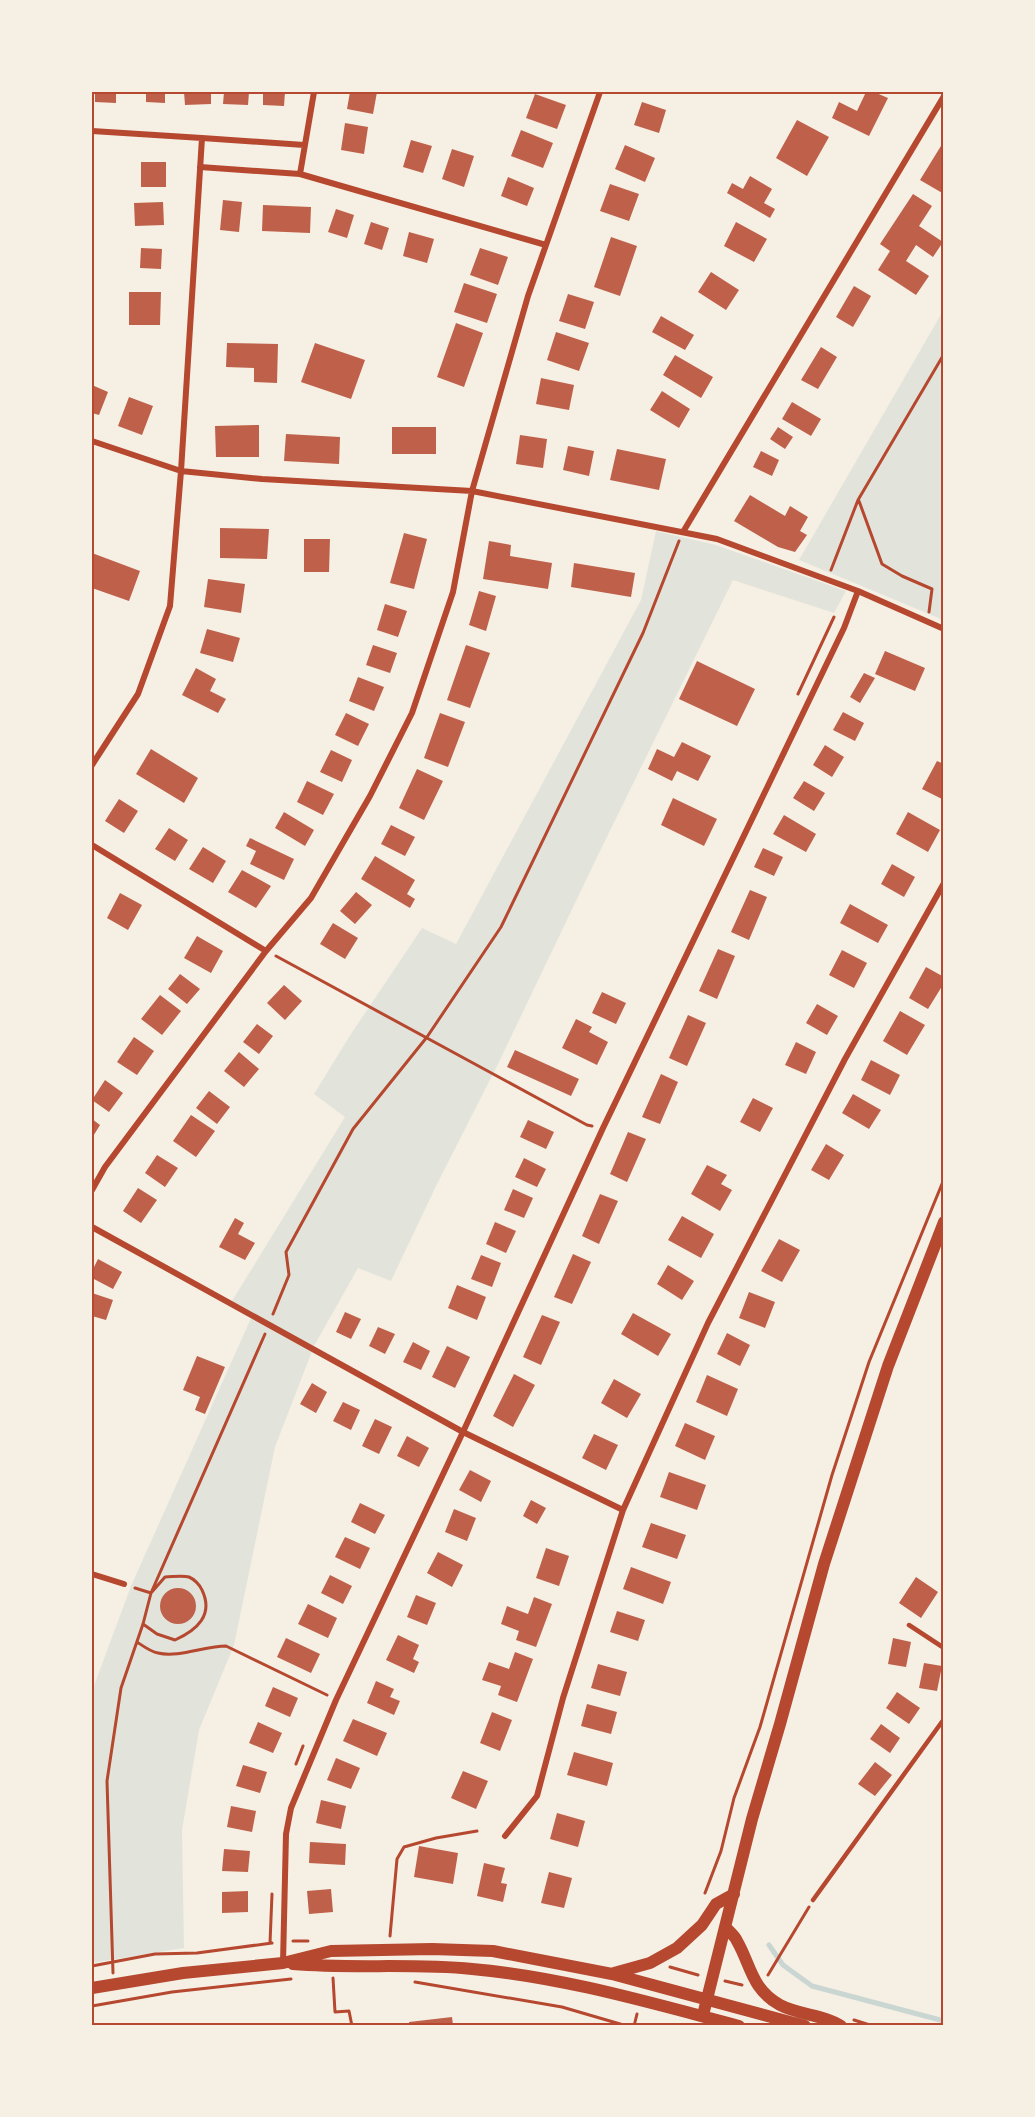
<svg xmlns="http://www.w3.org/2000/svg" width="1035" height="2117" viewBox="0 0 1035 2117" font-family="Rubik,sans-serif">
<rect width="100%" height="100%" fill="#f6efe4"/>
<path fill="#e2e4dc" d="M943,311L944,615L941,619L799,560Z
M656,531L716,545L846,591L834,613L733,580L599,853L497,1066L436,1186L391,1281L358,1268L314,1346L275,1447L234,1645L199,1730L182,1830L184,1948L92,1963V1691L131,1586L252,1316L232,1301L345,1117L314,1094L349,1037L422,928L456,944L641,600Z"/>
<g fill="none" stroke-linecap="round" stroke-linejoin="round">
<path stroke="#c9d6d2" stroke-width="5" d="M769,1945L783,1965L812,1986L944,2021"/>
</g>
<path fill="#bf614a" d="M95,92H116V103L95,102Z
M146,92H165V103L146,102Z
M184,92H211V104L185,105Z
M224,92H249L248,105L223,104Z
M263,92H285L284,106L263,105Z
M350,92H377L373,114L347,109Z
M866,92H874L888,98L869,136L832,118L839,102L857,111Z
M535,94L566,105L557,129L526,118Z
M642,102L666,110L659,133L634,125Z
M797,120L829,137L807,176L776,158Z
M345,123L368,127L364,154L341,150Z
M521,130L553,143L543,168L511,156Z
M411,140L432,146L423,173L403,167Z
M944,141V194L920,180Z
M625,145L655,158L645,182L615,169Z
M452,149L474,156L464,187L442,179Z
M141,162H166V187H141Z
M750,176L772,189L764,203L775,209L770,218L727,193L732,183L743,189Z
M508,177L534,188L527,206L501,196Z
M610,184L639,194L629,221L600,211Z
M913,194L932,206L919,226L943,242L933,257L916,245L906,261L929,276L916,295L878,270L890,251L880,244Z
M223,200L242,202L239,232L220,230Z
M163,202L164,225L135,226L134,203Z
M263,205L311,207L310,233L262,231Z
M336,209L354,215L347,238L328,232Z
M371,222L389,228L382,250L364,244Z
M736,222L767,239L754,262L724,246Z
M409,232L434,239L427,263L403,256Z
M611,237L637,246L620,296L594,287Z
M141,248L162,249L161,269L140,268Z
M480,248L508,257L498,285L470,275Z
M711,272L739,290L726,310L698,292Z
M464,283L497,294L487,323L454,312Z
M854,286L871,296L853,327L836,317Z
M129,292H161L160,325H129Z
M568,294L594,302L585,329L559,321Z
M661,316L694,335L685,350L652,332Z
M456,323L483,333L464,387L437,377Z
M556,332L589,343L579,371L547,360Z
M227,343L278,344L277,383L254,382V368L226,367Z
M315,343L365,360L351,399L301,382Z
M821,347L837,357L818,389L801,380Z
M675,355L713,377L701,398L663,375Z
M541,378L574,385L569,410L536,404Z
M92,385L108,392L99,415L92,413Z
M662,391L690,409L679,428L650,410Z
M129,397L153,406L142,435L118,426Z
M792,402L821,419L811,436L782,419Z
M259,425V457H216L215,426Z
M392,427H436V454H392Z
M778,427L793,437L785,449L770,439Z
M286,434L340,437L339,464L284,461Z
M520,435L547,439L543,468L516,464Z
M568,446L594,451L589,476L563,470Z
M617,449L666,459L659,490L610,480Z
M761,451L779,460L772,476L753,467Z
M750,495L785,516L790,506L808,517L800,531L807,535L795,552L778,547L734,521Z
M220,528L269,529L267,559L220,558Z
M404,533L427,539L414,589L390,583Z
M304,539H330L329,572H304Z
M489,541L511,545L510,556L552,563L548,589L483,579Z
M92,553L140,571L129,601L92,588Z
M574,563L635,573L631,597L571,587Z
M208,579L245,584L241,613L204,607Z
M479,591L496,596L486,631L469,625Z
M385,604L407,611L398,637L377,630Z
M207,629L240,638L233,662L200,653Z
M373,645L397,653L390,673L366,665Z
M466,645L490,653L470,708L447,700Z
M885,651L925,668L915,691L875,674Z
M697,661L755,689L737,726L679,699Z
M196,668L216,679L210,691L226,699L218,713L182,695Z
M864,673L875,678L860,703L850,697Z
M358,677L384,687L374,711L349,701Z
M843,712L864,723L855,741L833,730Z
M346,713L369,724L358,746L335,735Z
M440,713L465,722L448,767L424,758Z
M682,742L711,756L698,781L677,771L672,781L648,769L657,749L674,757Z
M825,745L844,757L832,777L813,765Z
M151,749L198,778L184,803L136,774Z
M331,750L352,760L342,782L320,772Z
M937,761L944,764V800L922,789Z
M417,769L443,781L424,820L399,808Z
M307,781L334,794L323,815L297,802Z
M804,781L825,793L814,811L793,798Z
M673,798L717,819L704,846L661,825Z
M119,799L138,811L124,833L105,821Z
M284,812L314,830L305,846L275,828Z
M908,812L940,830L928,852L896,834Z
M784,815L816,834L806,852L773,834Z
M391,825L415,837L405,856L381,844Z
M169,828L188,840L175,861L155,849Z
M250,838L294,859L284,880L250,864L256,851L246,846Z
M203,847L226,861L213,883L189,869Z
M763,848L783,857L774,876L754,867Z
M375,856L415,880L407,894L415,899L410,908L361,879Z
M892,864L915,877L904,897L881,884Z
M242,870L271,886L256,908L228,892Z
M750,890L767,897L749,940L731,932Z
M356,892L372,905L355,924L340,911Z
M120,893L142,905L128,930L107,918Z
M850,904L888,925L878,943L840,923Z
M333,923L358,938L345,959L320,944Z
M197,936L223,951L211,973L184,958Z
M718,949L735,956L717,999L699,991Z
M842,950L867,963L854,988L829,975Z
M926,967L944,977V983L928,1009L909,998Z
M180,974L200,989L187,1004L168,989Z
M284,985L302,1001L285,1020L267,1003Z
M602,992L626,1003L616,1024L592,1013Z
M160,995L181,1011L162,1035L141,1019Z
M817,1004L838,1016L827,1035L806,1023Z
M900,1011L925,1025L907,1055L883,1041Z
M688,1015L706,1023L687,1066L669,1058Z
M576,1019L592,1027L589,1032L608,1042L597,1065L562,1048Z
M257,1024L273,1036L259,1054L243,1042Z
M134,1037L154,1051L137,1075L117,1062Z
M796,1042L816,1052L806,1074L785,1065Z
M515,1050L579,1079L571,1096L507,1067Z
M239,1052L259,1069L244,1087L224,1071Z
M871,1060L900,1075L890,1095L861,1080Z
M661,1074L678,1082L660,1124L642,1117Z
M105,1080L123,1093L109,1112L92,1100Z
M209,1091L230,1107L217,1124L196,1108Z
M853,1094L881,1110L869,1129L842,1113Z
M753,1098L773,1108L760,1132L740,1122Z
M191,1115L215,1131L196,1157L173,1141Z
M92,1119L100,1125L92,1138Z
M528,1120L554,1132L546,1149L520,1137Z
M628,1132L646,1139L627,1182L610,1174Z
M826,1144L844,1155L829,1180L811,1170Z
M157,1155L178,1168L165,1187L145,1173Z
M524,1158L546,1169L537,1187L515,1177Z
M707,1165L727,1175L721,1184L732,1190L720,1211L691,1194Z
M138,1188L157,1200L141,1223L123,1211Z
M513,1189L533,1198L524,1218L504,1210Z
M600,1194L618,1201L599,1244L582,1236Z
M682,1216L714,1234L701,1258L668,1240Z
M235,1218L244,1223L238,1234L255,1243L245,1260L219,1247Z
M495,1222L516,1231L506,1253L486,1244Z
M779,1239L800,1250L782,1282L761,1271Z
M573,1254L591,1262L572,1304L554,1297Z
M481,1255L501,1263L492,1287L471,1279Z
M98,1259L122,1272L113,1289L92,1278V1271Z
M668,1265L694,1281L682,1300L657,1284Z
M457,1285L486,1297L477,1320L448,1308Z
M749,1292L775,1302L765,1328L739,1318Z
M92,1293L113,1300L106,1320L92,1316Z
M345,1312L361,1319L351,1339L336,1332Z
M633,1313L671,1334L658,1356L621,1334Z
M542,1315L560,1322L541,1365L523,1357Z
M378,1327L395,1334L385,1354L369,1346Z
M727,1333L750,1345L740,1366L717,1354Z
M413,1342L430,1351L421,1370L403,1362Z
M447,1346L470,1357L455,1388L432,1377Z
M197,1356L225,1367L205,1414L195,1410L200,1397L183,1390Z
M514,1374L535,1385L513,1427L493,1416Z
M707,1375L738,1389L727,1416L696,1402Z
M614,1379L641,1394L627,1418L601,1403Z
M312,1383L327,1392L316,1413L300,1404Z
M343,1402L360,1410L351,1430L333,1421Z
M375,1419L392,1427L379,1454L362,1446Z
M685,1423L715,1436L705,1460L675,1446Z
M594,1434L618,1445L606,1470L582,1458Z
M407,1436L429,1448L419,1467L397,1456Z
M470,1470L491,1481L481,1502L459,1490Z
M669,1472L706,1485L697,1510L660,1497Z
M531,1500L546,1508L537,1524L523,1516Z
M360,1503L385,1515L375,1534L351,1522Z
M454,1509L476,1518L467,1541L445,1532Z
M651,1523L686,1535L677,1559L642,1547Z
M345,1537L370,1548L360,1569L335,1557Z
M546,1548L569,1556L559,1586L536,1578Z
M438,1552L463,1565L452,1587L427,1573Z
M631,1567L671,1582L663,1604L623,1589Z
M330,1575L352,1586L343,1604L321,1593Z
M916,1577L938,1592L921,1618L899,1603Z
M160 1606a18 18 0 1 1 36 0a18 18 0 1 1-36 0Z
M416,1595L436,1603L427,1625L407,1617Z
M534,1597L552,1604L536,1647L516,1640L519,1631L501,1624L507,1606L528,1614Z
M308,1604L337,1618L328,1638L298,1624Z
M617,1611L645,1620L638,1641L610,1632Z
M398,1635L419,1645L413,1659L419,1662L414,1673L386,1660Z
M286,1638L320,1654L311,1673L277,1657Z
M893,1638L911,1642L906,1667L888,1664Z
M515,1652L533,1659L517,1702L498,1695L501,1686L482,1680L489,1662L509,1669Z
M924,1663L942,1666L937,1691L919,1688Z
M598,1664L627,1672L620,1696L591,1688Z
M376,1681L394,1689L390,1697L400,1701L394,1715L367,1703Z
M273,1687L298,1698L290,1717L265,1706Z
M897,1692L920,1708L909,1724L886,1708Z
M587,1704L617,1712L611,1734L581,1726Z
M492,1712L512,1720L500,1751L480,1743Z
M353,1719L387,1733L377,1756L343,1741Z
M258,1722L282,1733L273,1753L249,1743Z
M881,1724L900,1738L890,1753L870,1739Z
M574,1752L613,1763L607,1786L567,1775Z
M336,1758L360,1768L351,1789L327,1780Z
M875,1762L892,1775L875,1796L858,1784Z
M243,1765L267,1772L260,1793L236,1786Z
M463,1771L488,1781L476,1809L451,1798Z
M321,1800L346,1806L341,1829L316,1823Z
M231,1806L256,1811L252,1832L227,1827Z
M557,1813L585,1821L578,1847L550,1839Z
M310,1842L346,1844L345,1865L309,1863Z
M419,1846L458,1853L453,1884L414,1877Z
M224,1849L250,1851L248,1872L222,1871Z
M484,1863L505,1868L501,1883L507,1884L503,1902L477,1896Z
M549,1872L572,1878L564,1908L541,1903Z
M331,1889L333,1912L309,1914L307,1891Z
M248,1891V1912L222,1913V1892Z
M452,2017L453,2025H409V2022Z"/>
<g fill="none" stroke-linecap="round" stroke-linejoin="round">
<path stroke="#b5482f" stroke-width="3" d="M859,501L882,564L902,576L932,589L929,612
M831,570L858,500L944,354
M798,694L834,617
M276,956L587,1125L592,1126
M273,1314L289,1275L286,1252L353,1129L427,1037L501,927L643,633L679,541
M135,1588L151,1593L165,1577C172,1577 182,1575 189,1577C194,1579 200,1585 202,1590C214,1615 197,1630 175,1640L157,1634L143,1624
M137,1642C143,1646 151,1652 158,1653C178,1658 205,1646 226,1646L327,1695
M296,1764L303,1746
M705,1893L721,1851L734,1798L760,1727L832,1475L869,1362L944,1179
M390,1936L397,1859L404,1847L436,1838L477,1831
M293,1941H308
M270,1943L272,1894
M92,1966L155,1954L197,1953L272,1943
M670,1967L698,1975
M113,1973L107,1781L121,1688L143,1624L151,1593L265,1334
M768,1975L809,1907
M333,1978L335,2012L349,2011L352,2026
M725,1981L742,1985
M415,1982L562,2007L627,2026
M92,2006L172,1992L291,1979
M854,2020L873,2026
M634,2026L637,2014"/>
<path stroke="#b5482f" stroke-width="4.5" d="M909,1625L944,1648
M813,1900L944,1719"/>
<path stroke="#b5482f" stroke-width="6" d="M92,131L202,138L181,471L170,606L138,694L92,765
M202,138L304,145
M200,167L300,174L546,245
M300,174L314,92
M92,441L181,471L262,479L472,491L717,539L858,591L944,629
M683,532L944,96
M92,845L266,951
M92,1190L105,1167L266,951L311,898L370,796L412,713L453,592L472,491L528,296L600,92
M92,1227L463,1432L623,1510
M92,1574L124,1584
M505,1836L537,1796L563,1698L623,1510L708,1323L845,1059L944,883
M283,1963L286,1834L291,1808L336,1700L463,1432L603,1128L844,628L858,591"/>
<path stroke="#b5482f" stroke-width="12" d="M725,1927C729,1931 735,1936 737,1941C751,1965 751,1989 780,2005C799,2015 825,2015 841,2026
M293,1964C353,1969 412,1963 472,1969C563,1977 651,2003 739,2026
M614,1973L650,1963L677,1948L702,1925L716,1904L734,1894
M92,1988L183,1973L283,1963L331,1951L432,1949L493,1951L612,1974L805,2026
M703,2015L752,1819L780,1724L824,1564L888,1366L944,1222"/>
</g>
<rect width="1035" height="2117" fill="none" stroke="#f6efe4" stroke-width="186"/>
<rect x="93" y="93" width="849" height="1931" fill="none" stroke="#b5482f" stroke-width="2"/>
</svg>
